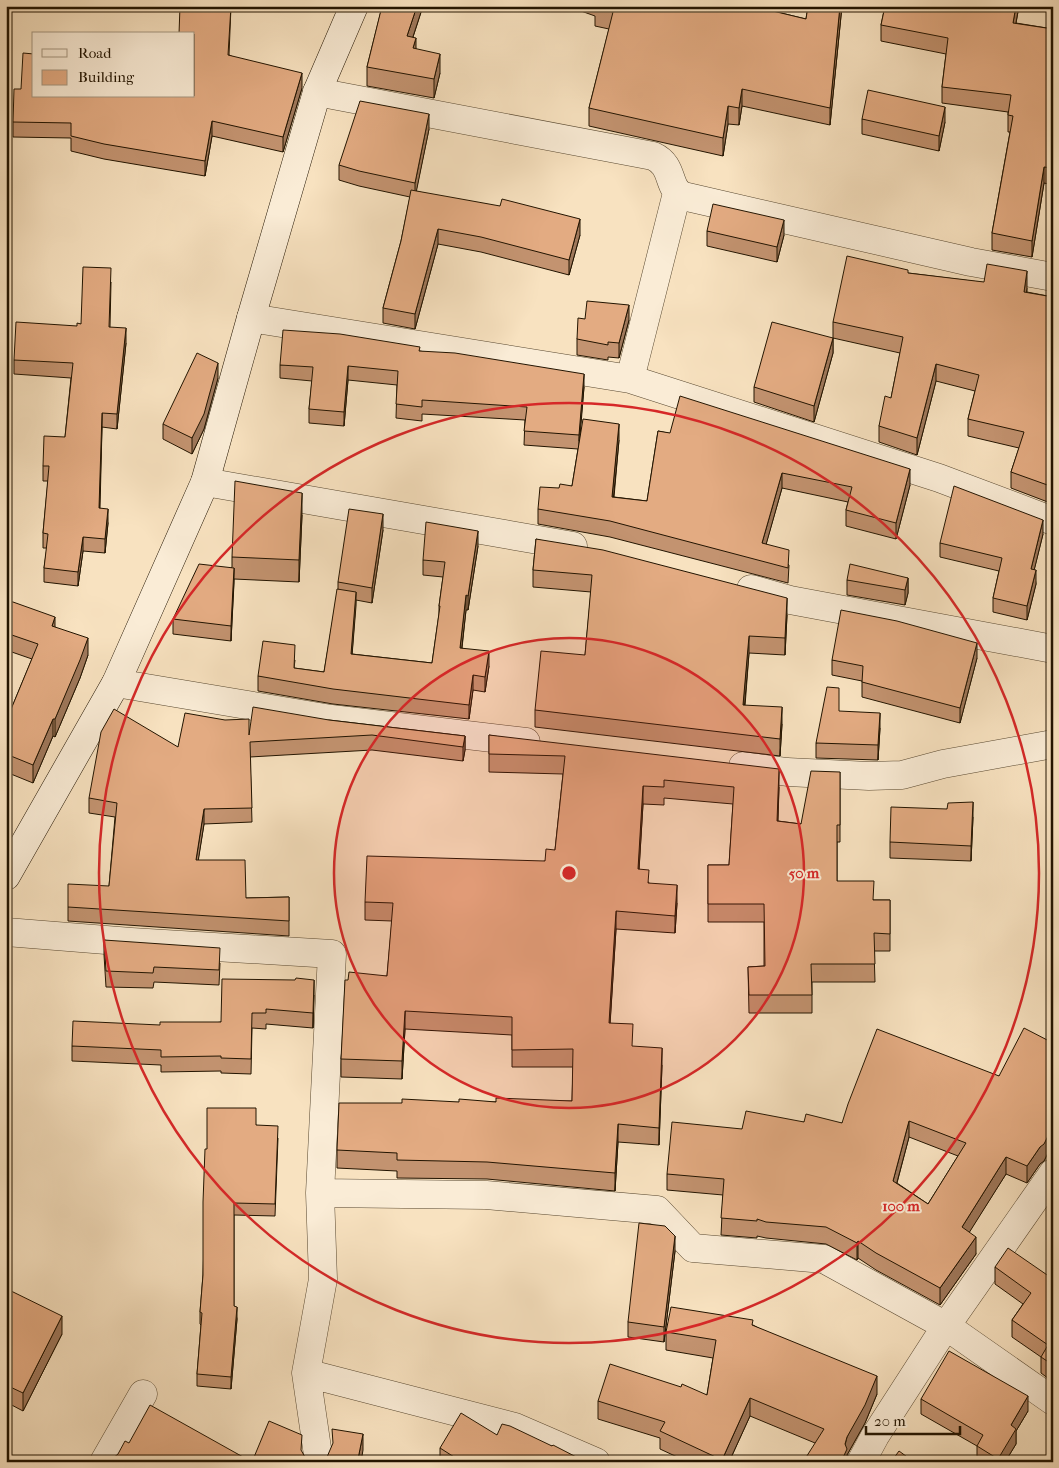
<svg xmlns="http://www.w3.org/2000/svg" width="1059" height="1468" viewBox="0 0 1059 1468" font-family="'IM FELL French Canon',serif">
<rect width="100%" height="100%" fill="#f8e2c0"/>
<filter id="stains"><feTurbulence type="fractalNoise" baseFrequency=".004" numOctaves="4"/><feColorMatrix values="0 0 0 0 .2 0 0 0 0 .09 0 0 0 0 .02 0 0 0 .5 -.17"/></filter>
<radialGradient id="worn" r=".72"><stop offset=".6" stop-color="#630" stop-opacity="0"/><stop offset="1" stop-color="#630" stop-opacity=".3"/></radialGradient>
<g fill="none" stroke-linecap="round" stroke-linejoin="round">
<defs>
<path id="street" d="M317,92L653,156C675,166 666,187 683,196L971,262L1053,277
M251,318L630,379L939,478L1053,521
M630,379L677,193
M205,482L573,546
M751,589L790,600L1053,649
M116,683L331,719L526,742
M743,766L787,772L869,776L902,775L943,764L1053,744
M6,932L131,942L332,954L320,1193L486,1195L657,1210L693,1248L824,1259L946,1326L1053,1401
M306,1373L515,1427L596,1462
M104,1462L143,1394
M316,1462L318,1455L306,1373L323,1279L320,1193
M861,1462L875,1436L946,1326L1053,1173"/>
<path id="secondary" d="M6,876L116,683L205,482L251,318L317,92L354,6"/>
</defs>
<use href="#street" stroke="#584830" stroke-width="29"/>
<use href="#secondary" stroke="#221400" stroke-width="29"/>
<use href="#street" stroke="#faecd6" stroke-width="28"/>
<use href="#secondary" stroke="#faecd6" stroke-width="28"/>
</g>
<path fill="#c39370" stroke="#221400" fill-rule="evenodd" d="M180,6H231L229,55L302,88L283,152L212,136L205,176L104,159L71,151V138L13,137V122L34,96H194Z
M381,6H423L413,37L416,49L440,73L434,98L367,86V67L381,11Z
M567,6H752L806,19L808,6H842L830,125L742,106L739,125L728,124L723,156L589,126V108L609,29L595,26V16Z
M885,6H1019L1016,23L1053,29V185L1044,183L1032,257L992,250V233L1010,132H1008V112L942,103V87L946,54L881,41V25Z
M862,119L945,122L939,151L862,134Z
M429,129L416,191L580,235L569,275L481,252L438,244L415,329L383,323V308L401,241L410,197L359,186L339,180V165Z
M707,231L784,235L777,262L707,246Z
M908,273L1027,288V292L1053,297V504L1011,488V472L1019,448L968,436V419L975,391L936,381L917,455L879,442V426L891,398L900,353L833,338V353L814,422L754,402V387L833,338V322Z
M111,282L110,327L126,343L117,429L102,427L100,508L108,523L105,553L83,551L78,586L44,582V568L47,548H43V533L48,481H43V466L65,437L71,378L14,374V360L81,324Z
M585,319L629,320L619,358L608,357V360L577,355V339Z
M420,351L584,387L579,441L619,440L614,497L647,501L658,431L910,485L896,539L846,526V510L848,502L782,488L766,544L789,565L788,583L610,537L538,524V509L559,488L572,486L578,449L524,445L525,420L422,414V421L396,418L397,385L348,380L344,426L309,423V409L312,381L280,378V365Z
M218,378L204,429L192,454L163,439V424Z
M302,515L299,582L234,579L231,641L173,634V619L232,567V557Z
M383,530L372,603L356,600L352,654L432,663L439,614V606L443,577L423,575V560L478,546L468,610H466L462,648L489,666L485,692L473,690L469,719L333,704L258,691V676L295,660L294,668L324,672L338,589V582Z
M1043,534L1034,570L1036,584L1027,620L993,612V598L999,571L940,557V543Z
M536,539L787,615L785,655L749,653L745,706L782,724L780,756L535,727V710L585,655L591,592L533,587V570Z
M908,578V593L905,605L847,595V580Z
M6,601L55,627L88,655L80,678L55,737L53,736L33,783L6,772V719H7L32,659L6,650Z
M977,658L960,723L862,697V681L832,675V660Z
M329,720L465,736V750L463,761L372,750L250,757L252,822L204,824L198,860L246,898L289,897V936L68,921V907L109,886L115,817L89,813V798L178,747L249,735Z
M880,728L878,760L816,758V743Z
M489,735L779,787L778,821L801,824L840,772V842H837V881L874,900H890V951H874L875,982H812V1013H749L748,967L764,966V922H708V865H729L733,804L664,798V805L643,804L639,869L649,883L677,903L675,933L616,929L610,1023L632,1047L662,1065L659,1145L618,1142L615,1191L487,1179L397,1178V1171L337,1168V1150L402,1103L572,1101L573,1067H512V1035L405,1029L402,1079L341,1077V1059L348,980L387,976L392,921L365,920V902L545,861L555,850L563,774L489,772Z
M947,809L973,817L971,861L890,858V842Z
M104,940L220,963L219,985L154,982L153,988L106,987L104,955Z
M314,995L313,1028L266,1024V1029L252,1028L251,1074L221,1073V1071L161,1072V1065L72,1061V1046L221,1022Z
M1053,1043V1143L1044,1161L1040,1164L1027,1183L1006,1174L969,1232L976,1254L940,1305L876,1270L858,1258L857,1260L826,1244L766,1238L757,1236V1238L721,1235L723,1195L667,1190V1174L742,1129L804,1122L842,1123L999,1076ZM909,1137L958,1156L928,1204L897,1183Z
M256,1125L278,1138L275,1216L234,1215V1306L237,1319L231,1389L197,1386V1374L201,1325L200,1324V1312L203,1275L207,1149Z
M675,1251L664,1342L628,1337V1322Z
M995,1267L1053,1279V1382L1041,1373V1357L1012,1337V1320L1023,1304L995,1284Z
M6,1290L62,1334L23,1411L6,1402Z
M753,1325L877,1394L865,1423L847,1455V1462L815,1443L750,1416L729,1462H688L660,1449V1438L598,1419V1401L707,1395L713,1358L666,1350V1332Z
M921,1399L1028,1411L1016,1431V1444L1005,1462H978L977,1461V1446L921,1414Z
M497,1435L552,1446L586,1462H440V1448Z"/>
<path fill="#9f785b" stroke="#221400" d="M417,6H423L407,55V36Z
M840,6H842L830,125V108Z
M1016,6H1019L1013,39V23Z
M416,38V57L413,48Z
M440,54V73L434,98V79Z
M302,73V88L283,152V137Z
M742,89V106L739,125V108Z
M728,106V124L723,156V138Z
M945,107V122L939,151V136Z
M429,114V129L415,198V183Z
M212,121V136L205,176V161Z
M1044,167V183L1032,257V241Z
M580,219V235L569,275V260Z
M784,220V235L777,262V247Z
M438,229V244L415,329V314Z
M1027,271V288L1024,308V292Z
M629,305V320L619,358V343Z
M126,328V343L117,429V414Z
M833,338V353L814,422V406Z
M218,363V378L204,429L192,454V438Z
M936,364V381L917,455V438Z
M348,366V380L344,426V412Z
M584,374V387L579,449V435Z
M102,413V427L99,522V508Z
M619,424V440L612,512V497Z
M910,469V485L896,539V523Z
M782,473V488L762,559V543Z
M302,493V515L299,582V560Z
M108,509V523L105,553V539Z
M383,514V530L372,603V588Z
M1043,520V534L1031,583V569Z
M478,531V546L468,610V596Z
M83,537V551L78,586V572Z
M234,568V583L231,641V626Z
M1036,570V584L1027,620V606Z
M908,578V593L905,605V590Z
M356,592V606L351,668V654Z
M466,595V610L460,663V648Z
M787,598V615L785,655V638Z
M55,617V635L52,626Z
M749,636V653L743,722V705Z
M88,638V655L80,678L55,737V719Z
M977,643V658L960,723V708Z
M489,651V666L485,692V677Z
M473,675V690L469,719V705Z
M782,707V724L780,756V739Z
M880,713V728L878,760V745Z
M53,719V736L33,783V765Z
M465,736V750L463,761V747Z
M779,769V787L777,839V821Z
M643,786V804L638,887V869Z
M973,802V817L971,861V846Z
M204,809V824L196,875V860Z
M677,885V903L675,933V916Z
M616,911V929L609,1041V1023Z
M314,980V995L313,1028V1013Z
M405,1011V1029L402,1079V1061Z
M662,1048V1065L659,1145V1128Z
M909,1121V1137L893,1197V1181Z
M618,1124V1142L615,1191V1173Z
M1053,1126V1143L1044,1161L1040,1164L1027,1183V1166L1040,1147Z
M1006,1157V1174L962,1244V1227Z
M675,1236V1251L664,1342V1327Z
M976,1237V1254L940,1305V1288Z
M858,1241V1258L857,1260V1243Z
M237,1307V1319L231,1389V1377Z
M62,1316V1334L23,1411V1393Z
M877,1376V1394L865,1423L847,1455V1462H841L847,1437Z
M1028,1396V1411L1016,1431V1444L1005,1462H998V1459L1011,1425Z
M750,1398V1416L729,1462H722V1460Z
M363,1434V1450L361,1462L358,1459Z"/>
<path fill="#e3ab82" stroke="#221400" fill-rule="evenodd" d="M180,6H231L228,55L302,73L283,137L212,121L205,161L104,144L71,136V123L13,122L14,89H21L23,53L34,54V96H194V34H179Z
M382,6H417L407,36L416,38L413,48L440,54L434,79L367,67Z
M595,6H752L806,19L808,6H840L830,108L742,89L739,108L728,106L723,138L589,108L613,12L595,8Z
M885,6H1016L1013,23L1053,29V168L1044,167L1032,241L992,233L1013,116L1008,115L1011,95L942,87L948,38L881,25Z
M868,90L945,107L939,136L862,119Z
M360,101L429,114L415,183L359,171L339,165Z
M411,190L500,206L502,199L580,219L569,260L481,237L438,229L415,314L383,308L401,241Z
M713,204L784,220L777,247L707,231Z
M847,256L908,270V273L984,282L987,264L1027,271L1024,292L1053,297V487L1011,472L1024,432L968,419L979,375L936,364L917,438L879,426L885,396L891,398L903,337L833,322Z
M83,267L111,268L109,327L126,328L117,414L102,413L99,508L108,509L105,539L83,537L78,572L44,568L48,534L43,533L49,466H43L44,436L65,437L73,363L14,360L16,322L77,326V323L81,324Z
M587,301L629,305L619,343L608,342V345L577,339L578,318L585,319Z
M772,322L833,338L814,406L754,387Z
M283,330L340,334L420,347L419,351L455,353L584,374L579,435L524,431L527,407L422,400V407L396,404L398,371L348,366L344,412L309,409L313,367L280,365Z
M197,353L218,363L204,414L192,438L163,424Z
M680,396L910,469L896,523L846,510L852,487L782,473L762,543L789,550L788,568L610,521L538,509L540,487L559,488L560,484L572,486L583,419L619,424L612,497L647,501L658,431L670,433Z
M235,481L302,493L299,560L232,557Z
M954,486L1043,520L1031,569L1036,570L1027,606L993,598L1002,558L940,543Z
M349,509L383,514L372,588L338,582Z
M426,522L478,531L468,596L466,595L460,648L489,651L485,677L473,675L469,705L333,689L258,676L263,641L295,645L294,668L324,672L337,589L356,592L351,654L432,663L440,606H439L445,562L423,560Z
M536,539L603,550L787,598L785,638L749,636L743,705L782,707L780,739L535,710L541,651L585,655L592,575L533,570Z
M199,564L234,568L231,626L173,619Z
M850,564L908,578L905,590L847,580Z
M6,601L13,602L55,617L52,626L88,638L80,660L55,719H53L33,765L6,754V719H7L38,644L6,633Z
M841,610L897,621L977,643L960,708L862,682L863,666L832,660Z
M827,687L839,688V711L880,713L878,745L816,743Z
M253,707L329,720L465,736L463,747L372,735L250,742L252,808L204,809L196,860H245L246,898L289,897V921L68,907V884L109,886L117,803L89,798L101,732L114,709L178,747L185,713L225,720L249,719V735Z
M489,735L779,769L777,821L801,824L811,771L840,772V825H837V881H874L873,900H890V934L874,933L875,964H811L812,995H749L748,967L765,966L764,904H708V865H729L734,787L664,780V787L643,786L638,869L649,870L648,883L677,885L675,916L616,911L609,1023L633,1024L632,1046L662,1048L659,1128L618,1124L615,1173L487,1162L397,1160V1153L337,1150L339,1103H402V1099L459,1102V1099L496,1102V1098L572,1101L573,1049L512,1050V1017L405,1011L402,1061L341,1059L345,980H348L349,972L387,976L393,903L365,902L367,856L545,861L546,849L555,850L565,756L489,754Z
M973,802L971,846L890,842L891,807L947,809L948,803Z
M104,940L220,948L219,970L154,967L153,973L106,971Z
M296,978L314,980L313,1013L266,1009V1013H252L251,1059L221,1058V1056L161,1057V1050L72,1046L73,1021L160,1025V1022H221L222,979L295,980Z
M1024,1028L1053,1043V1126L1044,1144L1040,1147L1027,1166L1006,1157L962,1227L976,1237L940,1288L876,1253L858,1241L857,1243L826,1227L766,1222L757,1219V1221L721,1218L724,1179L667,1174L672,1122L742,1129L746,1111L804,1122L806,1114L842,1123L848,1104L877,1029L999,1076ZM909,1121L966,1143L928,1204L893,1181Z
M207,1108H256V1125L278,1126L275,1204L234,1203V1306L237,1307L231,1377L197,1374L202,1313L200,1312L203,1275V1202L205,1149H207Z
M639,1223L665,1226L675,1236L664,1327L628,1322Z
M1008,1248L1053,1279V1365L1041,1357L1048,1345L1012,1320L1031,1293L995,1267Z
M7,1289L62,1316L23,1393L6,1385V1290Z
M671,1307L753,1320L752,1325L877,1376L865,1405L847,1437L845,1444L847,1449L841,1462H803L824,1429L750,1398L722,1460L660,1431L665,1422L598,1401L610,1364L681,1387L682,1384L707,1395L716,1340L666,1332Z
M949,1351L1028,1396L1011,1425L1016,1429L998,1459L977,1446L983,1435L921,1399Z
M150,1405L252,1462L269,1421L302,1435L301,1450L305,1457L312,1461H320L327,1457L333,1443L332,1429L363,1434L358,1459L368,1462H102L112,1459L118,1454L125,1441L129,1443Z
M461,1413L497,1435L502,1424L510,1426L552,1446L553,1445L586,1462H462L440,1448Z
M899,1451L914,1462H891Z"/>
<circle cx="569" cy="873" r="235" fill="#d62828" fill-opacity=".12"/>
<g fill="none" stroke="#d62828" stroke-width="2.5">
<circle cx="569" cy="873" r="235"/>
<circle cx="569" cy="873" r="470"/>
</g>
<circle cx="569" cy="873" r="8" fill="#d62828" stroke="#faecd6" stroke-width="2.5"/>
<g font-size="15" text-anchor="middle" font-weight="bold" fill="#d62828" stroke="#faecd6" stroke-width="4" stroke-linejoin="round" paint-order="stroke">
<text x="804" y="878">50 m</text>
<text x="901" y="1211">100 m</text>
</g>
<rect width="1059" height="1468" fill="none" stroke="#f8e2c0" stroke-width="25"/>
<rect x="8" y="8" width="1044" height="1453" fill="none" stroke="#221400" stroke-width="2.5"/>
<rect x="12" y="12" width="1034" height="1443" fill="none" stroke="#221400"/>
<rect x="32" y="32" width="162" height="65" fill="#faecd6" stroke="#a49680"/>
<rect x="42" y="49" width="25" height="8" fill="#faecd6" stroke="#a49680"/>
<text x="78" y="58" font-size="15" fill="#221400">Road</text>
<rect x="42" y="70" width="25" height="15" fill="#e3ab82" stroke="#a49680"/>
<text x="78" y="82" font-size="15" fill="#221400">Building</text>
<path d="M866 1426v8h94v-8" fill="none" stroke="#221400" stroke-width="2.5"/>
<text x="874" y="1426" font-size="15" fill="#221400" stroke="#faecd6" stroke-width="4" paint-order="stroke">20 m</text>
<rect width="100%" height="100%" filter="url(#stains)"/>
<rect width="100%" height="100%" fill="url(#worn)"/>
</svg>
